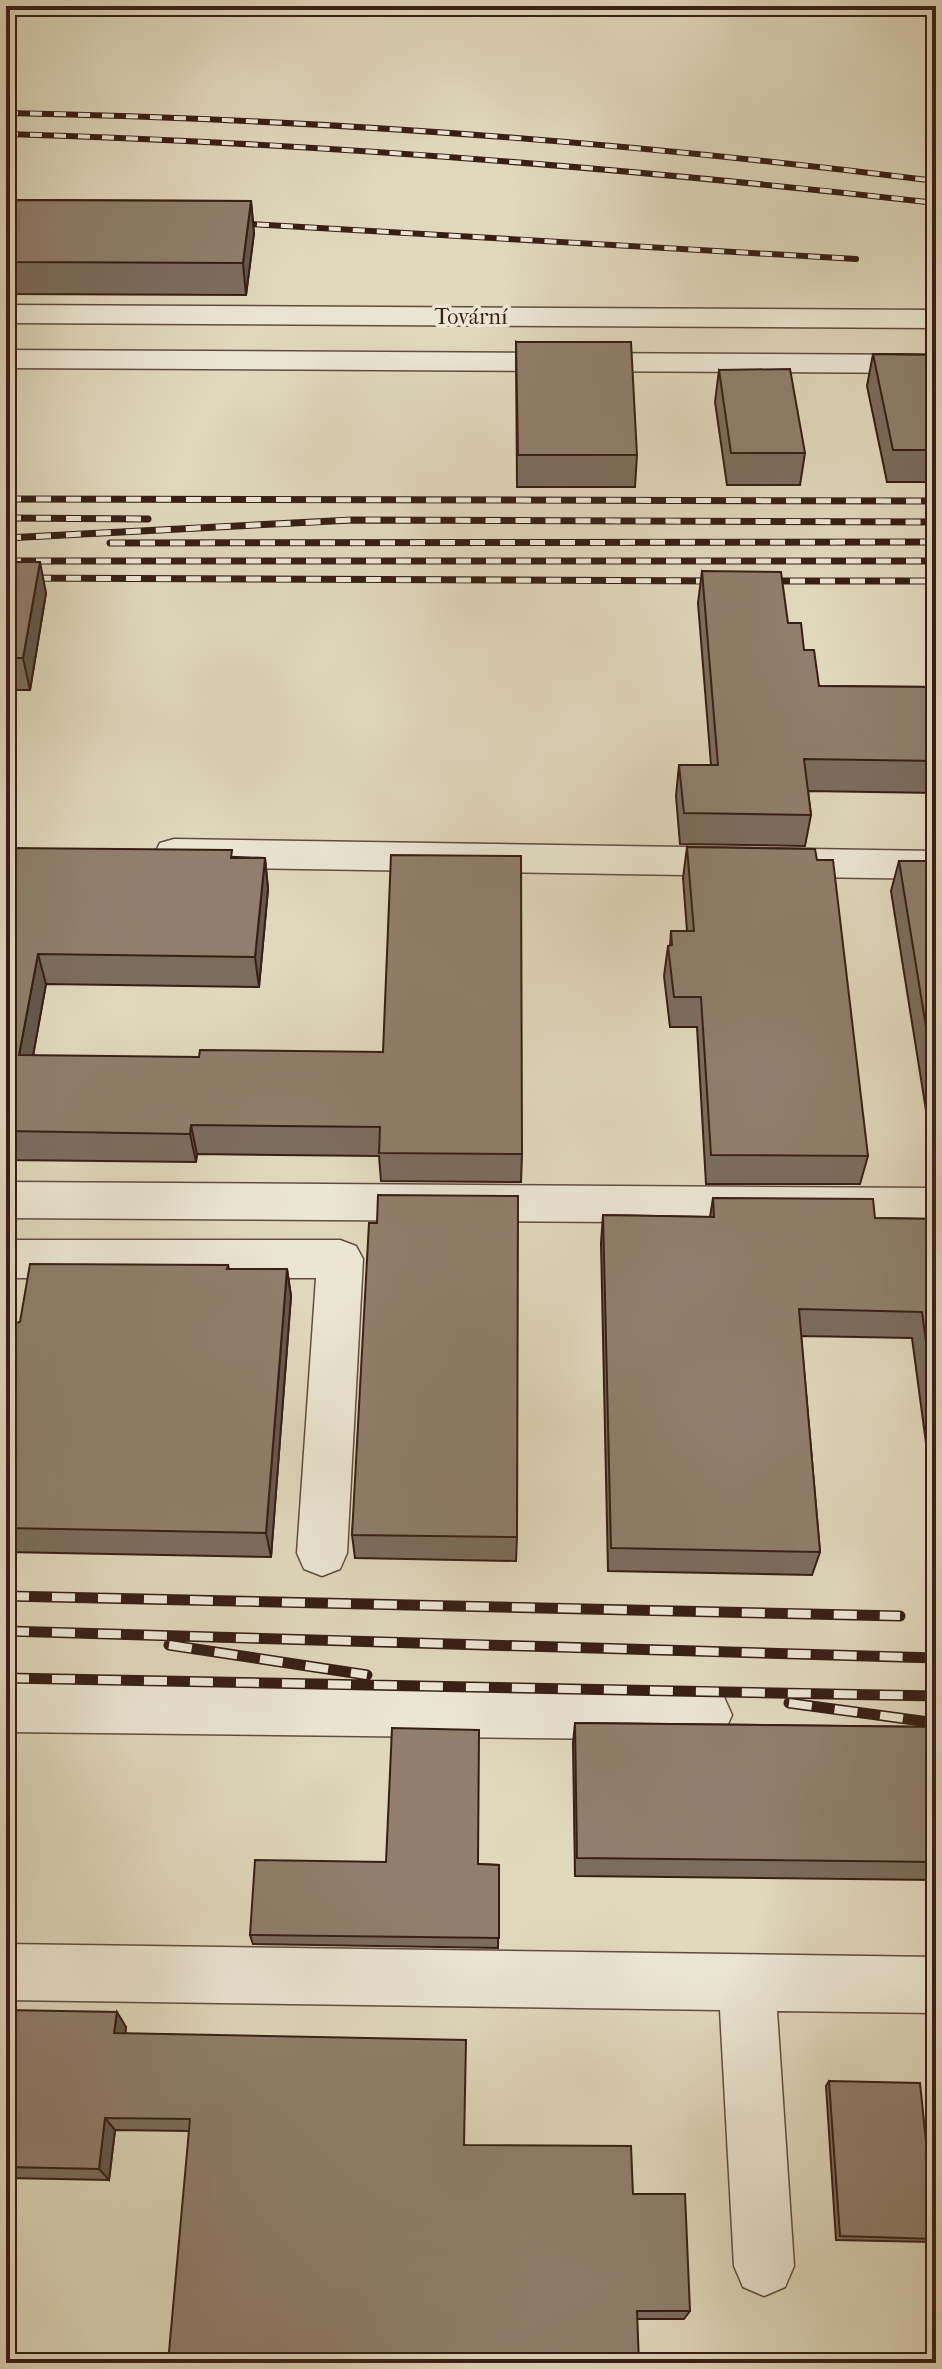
<svg xmlns="http://www.w3.org/2000/svg" width="942" height="2369" viewBox="0 0 942 2369" font-family="'IM FELL French Canon',serif">
<rect width="100%" height="100%" fill="#e0d8bc"/>
<filter id="stains"><feTurbulence type="fractalNoise" baseFrequency=".0025" numOctaves="4"/><feColorMatrix values="0 0 0 0 .2 0 0 0 0 .09 0 0 0 0 .02 0 0 0 .5 -.17"/></filter>
<radialGradient id="worn" r=".72"><stop offset=".6" stop-color="#630" stop-opacity="0"/><stop offset="1" stop-color="#630" stop-opacity=".3"/></radialGradient>
<g fill="none" stroke-linecap="round" stroke-linejoin="round">
<defs>
<path id="minor" d="M6,305L936,310V328L6,323Z
M6,350L936,355V373L6,368Z
M174,839L936,851V879L174,867L160,863L155,853L160,843Z
M6,1182L936,1188V1224L6,1218Z
M6,1240H340L356,1246L363,1259L347,1553L340,1569L322,1576L304,1569L297,1553L316,1278H6Z
M6,1682L706,1690L724,1697L732,1715L724,1733L706,1740L6,1732Z
M6,1944L936,1957V2013L777,2011L794,2266L785,2287L764,2296L743,2287L734,2266L720,2010L6,2000Z"/>
</defs>
<use href="#minor" stroke="#614d3f" stroke-width="3"/>
<use href="#minor" fill="#ebe6d3" fill-rule="evenodd"/>
<defs>
<path id="rail-far2" d="M6,113C318,119 627,142 936,181
M6,134C317,143 627,168 936,203
M233,223L856,259"/>
<path id="rail-far1" d="M6,499L936,501
M6,518L148,519
M6,538L352,520L936,522
M110,543L936,542
M6,561H936
M6,578L724,581
M760,581H936"/>
<path id="rail" d="M6,1596L900,1616
M6,1631L936,1658
M169,1645L367,1675
M6,1678L936,1696
M789,1703L936,1723"/>
</defs>
<use href="#rail-far2" stroke="#371f15" stroke-width="6"/>
<use href="#rail-far1" stroke="#371f15" stroke-width="7"/>
<use href="#rail" stroke="#371f15" stroke-width="11"/>
<use href="#rail-far2" stroke="#ebe6d3" stroke-width="4" stroke-dasharray="12" stroke-linecap="butt"/>
<use href="#rail-far1" stroke="#ebe6d3" stroke-width="5" stroke-dasharray="15" stroke-linecap="butt"/>
<use href="#rail" stroke="#ebe6d3" stroke-width="8" stroke-dasharray="23" stroke-linecap="butt"/>
</g>
<path fill="#7b6d5d" stroke="#371f15" stroke-width="2" d="M6,200L251,201L254,233L246,295L6,294Z
M516,342L637,455L635,487H517Z
M873,354L936,355V482H887L867,386Z
M719,370L805,453L800,485H727L715,402Z
M6,562L46,593L30,690H6Z
M702,571L788,623L804,650L819,686L936,687V793L808,791L811,815L805,846L680,844L676,796L679,765H711L698,603Z
M687,847L868,1156L860,1184H706L697,1027H670L664,976L668,946H670L671,931H687L683,878Z
M6,848L265,858L268,889L259,987L46,984L33,1055L522,1154L521,1182L381,1181L379,1156L197,1154L196,1162L6,1160Z
M899,861H936V1173L891,891Z
M713,1198L875,1218L936,1219V1473H930L912,1338L801,1336L820,1552L812,1575L608,1571L601,1243L603,1215L710,1217Z
M377,1223L517,1537L516,1561L355,1558L352,1535Z
M228,1265L229,1269H287L291,1296L271,1557L6,1552V1345L20,1322Z
M575,1723L936,1727V1880L575,1876L573,1743Z
M478,1864L499,1865L498,1948L253,1944L250,1935Z
M6,2010L126,2027L125,2033L465,2145L633,2194L690,2311L684,2319H637L189,2131L115,2130L109,2180L6,2178Z
M829,2081L936,2239L931,2242L836,2240L826,2086Z"/>
<path fill="#64594c" stroke="#371f15" stroke-width="2" d="M251,201L254,233L246,295L243,263Z
M40,562L46,593L30,690L23,658Z
M265,858L268,889L259,987L255,957Z
M38,954L46,984L28,1084L19,1055Z
M191,1125L197,1154L196,1162L190,1134Z
M287,1269L291,1296L271,1557L266,1533Z
M6,1727L11,1737L6,1776Z
M117,2012L126,2027L124,2047L114,2033Z
M105,2118L115,2130L109,2180L99,2169Z"/>
<path fill="#8f7f6c" stroke="#371f15" stroke-width="2" d="M6,200L251,201L243,263L6,262Z
M516,342H631L637,455H518Z
M873,354L936,355V450H893Z
M790,369L805,453H731L719,370Z
M6,562H40L23,658H6Z
M702,571L781,572L788,623H801L804,650H814L819,686L936,687V761L804,759L811,815L684,813L679,765H718Z
M687,847L815,849L817,860H833L868,1156L711,1155L701,997H674L668,946L672,945L671,931H694Z
M6,848L232,850L231,858H265L255,957L38,954L19,1055L199,1057L200,1050L383,1052L391,855L521,856L522,1154L379,1153L380,1127L191,1125L190,1134L6,1131Z
M899,861H936V1088Z
M378,1195L518,1196L517,1537L352,1535L369,1223H377Z
M713,1198L873,1199L875,1218L936,1219V1414L922,1312L799,1309L820,1552L611,1548L603,1215L714,1217Z
M30,1264L228,1265L227,1269H287L266,1533L6,1528V1345L10,1324L20,1322Z
M575,1723L936,1727V1862L577,1858Z
M392,1728L479,1730L478,1864L499,1865V1938L250,1935L255,1860L386,1862Z
M6,2010L117,2012L114,2033L466,2040L464,2145L631,2146L633,2194H685L690,2311H637L639,2363H168L190,2119L105,2118L99,2169L6,2167Z
M829,2081L920,2083L936,2239L840,2236Z"/>
<g text-anchor="middle" dominant-baseline="central" stroke-width="7" stroke-linejoin="round" paint-order="stroke">
<g font-size="22" fill="#371f15" stroke="#ebe6d3">
<text x="471" y="317">Tovární</text>
</g>
</g>
<rect width="942" height="2369" fill="none" stroke="#e0d8bc" stroke-width="32"/>
<rect x="8" y="8" width="926" height="2353" fill="none" stroke="#371f15" stroke-width="4"/>
<rect x="16" y="16" width="910" height="2337" fill="none" stroke="#371f15" stroke-width="2"/>
<rect width="100%" height="100%" filter="url(#stains)"/>
<rect width="100%" height="100%" fill="url(#worn)"/>
</svg>
